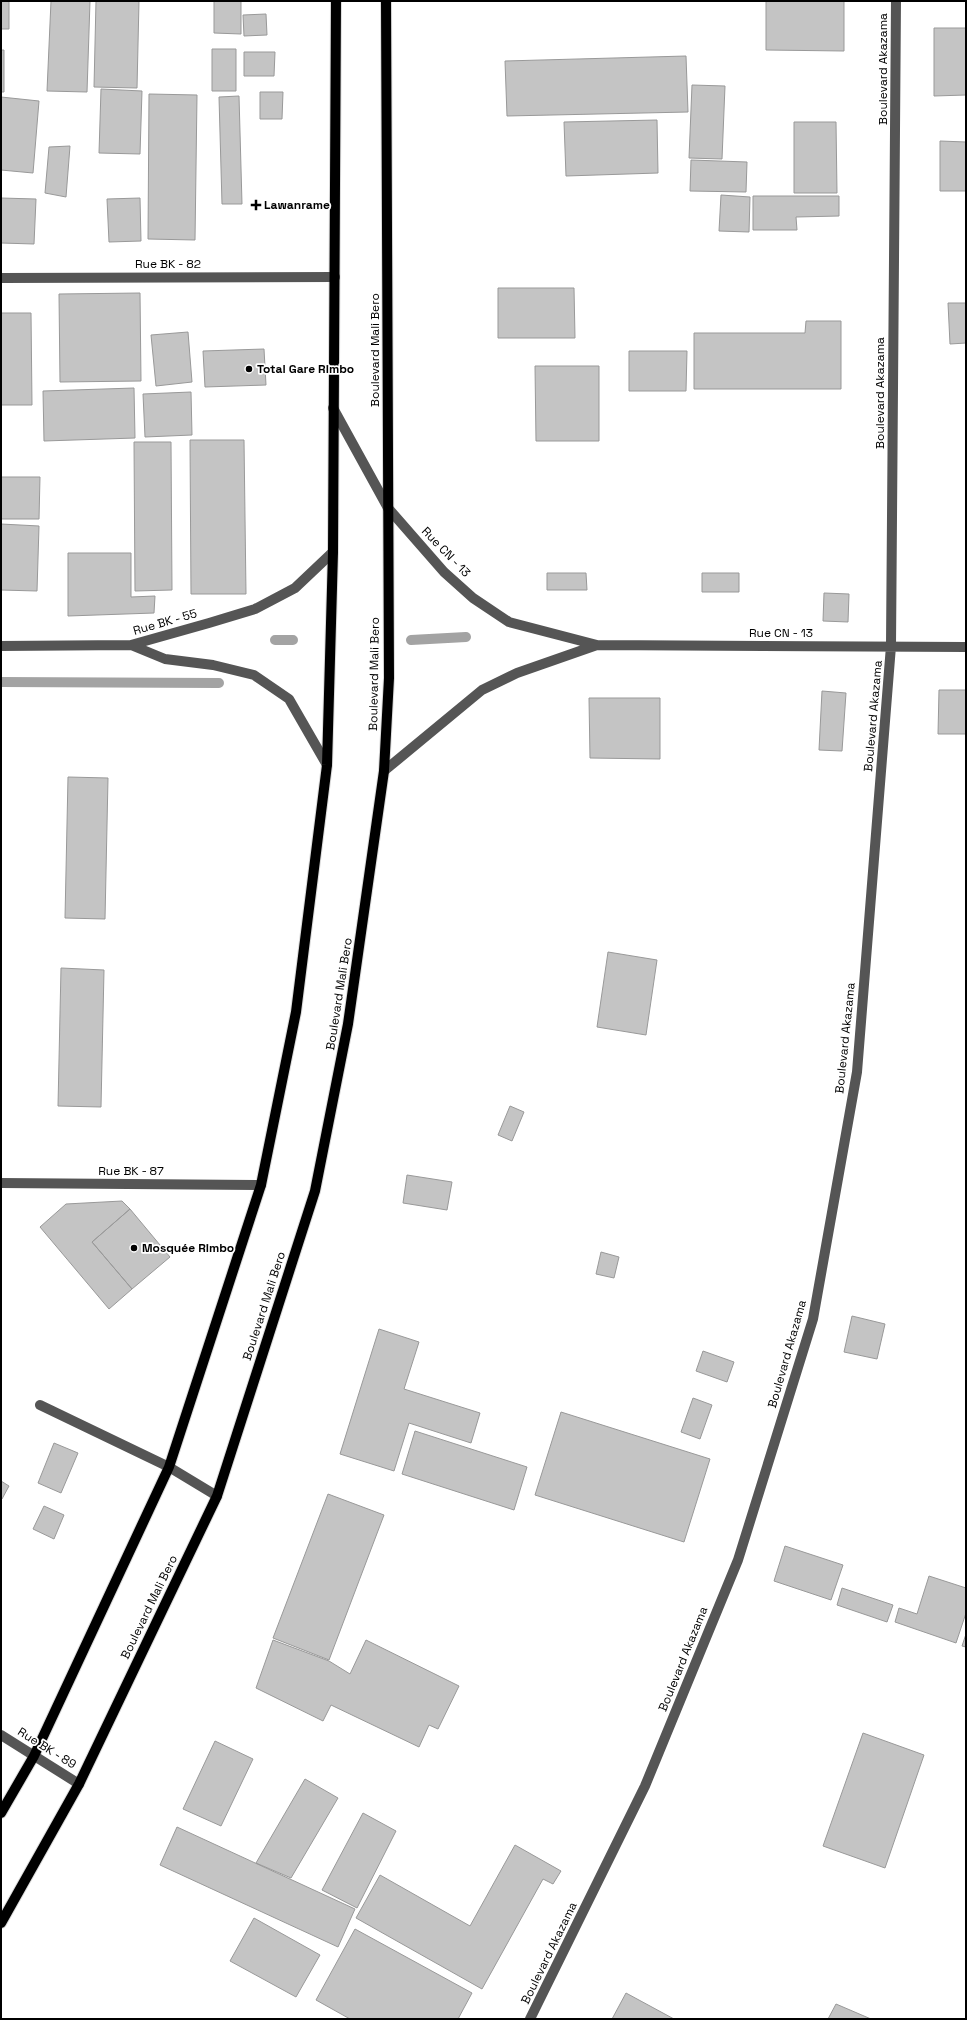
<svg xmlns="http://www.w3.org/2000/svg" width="967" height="2020" viewBox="0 0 967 2020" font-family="'Space Grotesk',sans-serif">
<rect width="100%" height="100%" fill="#fff"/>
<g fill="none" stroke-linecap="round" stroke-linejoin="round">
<path stroke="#a3a3a3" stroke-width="10" d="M275,640H293
M411,640L466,637
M1,682L219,683"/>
</g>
<path fill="#c4c4c4" stroke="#999" d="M1,1H9V29H1Z
M51,1H90L87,92L47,91Z
M96,1H139L137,88L94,87Z
M214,1H241V34L214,33Z
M766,1H844V51L766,50Z
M266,14L267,35L244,36L243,15Z
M934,28H966V95L934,96Z
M212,49H236V91H212Z
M1,50H4V92H1Z
M244,52H275L274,76H244Z
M686,56L688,112L507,116L505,61Z
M692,85L725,86L722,159L689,158Z
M101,89L142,91L140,154L99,153Z
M260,92H283L282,119H260Z
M149,94L197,95L195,240L148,239Z
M239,96L242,204H222L219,97Z
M1,97L39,101L33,173L1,170Z
M657,120L658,173L566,176L564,122Z
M794,122H836L837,193H794Z
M940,141L966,142V191H940Z
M70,146L66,197L45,193L49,147Z
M691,160L747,162L746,192L690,191Z
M721,195L750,197L749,232L719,231Z
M753,196H839V216L796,217L797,230H753Z
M1,198L36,199L34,244L1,243Z
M140,198L141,241L109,242L107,199Z
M498,288H574L575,338H498Z
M140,293L141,381L60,382L59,294Z
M948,303H966V343L950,344Z
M1,313H31L32,405H1Z
M806,321H841V389H694V333H805Z
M188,332L192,382L156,386L151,335Z
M264,349L266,385L205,387L203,351Z
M629,351H687L686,391H629Z
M535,366H599V441H536Z
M134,388L135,438L44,441L43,391Z
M191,392L192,435L145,437L143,394Z
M190,440H244L246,594H191Z
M134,442H171L172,590L135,591Z
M1,477H40L39,519H1Z
M1,524L39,526L37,591L1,590Z
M68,553H131V597L155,596L154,613L68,616Z
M547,573H586L587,590H547Z
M702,573H739V592H702Z
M824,593L849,594L848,622L823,621Z
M939,690H966V734H938Z
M822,691L846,693L842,751L819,750Z
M589,698H660V759L590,758Z
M68,777L108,778L105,919L65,918Z
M608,952L657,960L646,1035L597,1027Z
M61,968L104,970L101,1107L58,1106Z
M510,1106L524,1112L512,1141L498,1135Z
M407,1175L452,1182L447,1210L403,1203Z
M122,1201L130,1209L92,1242L132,1289L109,1309L40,1227L66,1204Z
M130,1209L170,1257L132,1289L92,1242Z
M601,1252L619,1257L614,1278L596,1274Z
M852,1316L885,1324L877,1359L844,1352Z
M379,1329L419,1342L404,1389L480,1413L471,1443L409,1423L394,1471L340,1454Z
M703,1351L734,1362L727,1382L696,1371Z
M693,1398L712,1405L700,1439L681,1432Z
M561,1412L710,1459L684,1542L535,1495Z
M415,1431L527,1467L514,1510L402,1474Z
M54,1443L78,1453L61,1493L38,1483Z
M1,1481L9,1486L2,1499H1Z
M328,1494L384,1515L329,1660L273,1638Z
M44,1506L64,1515L54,1539L33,1529Z
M785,1546L843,1565L831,1600L774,1581Z
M929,1576L966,1588V1613L956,1643L895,1622L899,1608L917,1614Z
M842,1588L893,1605L887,1622L837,1605Z
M966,1634V1647L962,1646Z
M273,1640L329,1661L350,1674L366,1640L459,1686L438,1729L429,1725L419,1747L331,1705L323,1721L256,1688Z
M863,1733L924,1755L885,1868L823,1846Z
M215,1741L253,1759L221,1826L183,1809Z
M305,1779L338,1798L291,1878L256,1863Z
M363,1813L396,1831L357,1908L322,1890Z
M177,1827L355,1909L338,1947L160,1865Z
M515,1845L561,1871L553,1884L543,1879L482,1989L356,1918L380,1875L470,1926Z
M254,1918L320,1955L296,1997L230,1961Z
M355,1929L472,1993L458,2019H350L316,2000Z
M626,1993L674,2019H612Z
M836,2004L871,2019H828Z"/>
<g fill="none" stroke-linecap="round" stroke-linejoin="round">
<defs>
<path id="major" d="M1,1813L34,1756L169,1467L261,1185L296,1012L327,765L333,552L336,1
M1,1923L79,1784L217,1496L315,1191L348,1024L384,771L389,678L386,1"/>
</defs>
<use href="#major" stroke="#dbdbdb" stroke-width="12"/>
<path stroke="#555" stroke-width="10" d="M1,278L335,277
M333,408L388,508L444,572L473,598L509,622L597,645L966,647
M131,645L165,659L213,665L254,675L289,699L327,765
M1,646L131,645L209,623L255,609L295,588L333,552
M384,771L482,690L517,673L597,645
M1,1183L261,1185
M40,1405L169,1467L217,1496
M1,1735L79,1784
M530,2019L645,1786L738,1560L813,1319L857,1072L891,646L896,1"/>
<use href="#major" stroke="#000" stroke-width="10"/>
</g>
<g fill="#000" stroke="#fff" stroke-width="1.5">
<path d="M254 199h4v4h4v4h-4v4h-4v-4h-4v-4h4z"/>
<circle cx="249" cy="369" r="4"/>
<circle cx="134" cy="1248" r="4"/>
</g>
<g text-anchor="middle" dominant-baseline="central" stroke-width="3.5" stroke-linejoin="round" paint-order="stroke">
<g font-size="12" fill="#000" stroke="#fff">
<text transform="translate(883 69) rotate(-90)">Boulevard Akazama</text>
<text x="168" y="264">Rue BK - 82</text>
<text transform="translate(375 350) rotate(-90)">Boulevard Mali Bero</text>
<text transform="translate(880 393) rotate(-90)">Boulevard Akazama</text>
<text transform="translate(446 552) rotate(46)">Rue CN - 13</text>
<text transform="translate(165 622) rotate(-16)">Rue BK - 55</text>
<text x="781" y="633">Rue CN - 13</text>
<text transform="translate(374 674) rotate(-89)">Boulevard Mali Bero</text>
<text transform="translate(873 716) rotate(-85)">Boulevard Akazama</text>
<text transform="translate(339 994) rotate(-81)">Boulevard Mali Bero</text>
<text transform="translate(845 1038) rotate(-84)">Boulevard Akazama</text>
<text x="131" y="1171">Rue BK - 87</text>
<text transform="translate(264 1306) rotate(-72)">Boulevard Mali Bero</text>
<text transform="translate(787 1354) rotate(-74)">Boulevard Akazama</text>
<text transform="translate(149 1607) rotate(-64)">Boulevard Mali Bero</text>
<text transform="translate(683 1659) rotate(-68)">Boulevard Akazama</text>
<text transform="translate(47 1748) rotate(32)">Rue BK - 89</text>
<text transform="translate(549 1953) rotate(-64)">Boulevard Akazama</text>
</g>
<g font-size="12" font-weight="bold" fill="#000" stroke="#fff" text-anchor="start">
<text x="264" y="205">Lawanrame</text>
<text x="257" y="369">Total Gare Rimbo</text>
<text x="142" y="1248">Mosquée Rimbo</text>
</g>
</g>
<rect width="967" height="2020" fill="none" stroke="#000000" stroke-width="4"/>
</svg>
